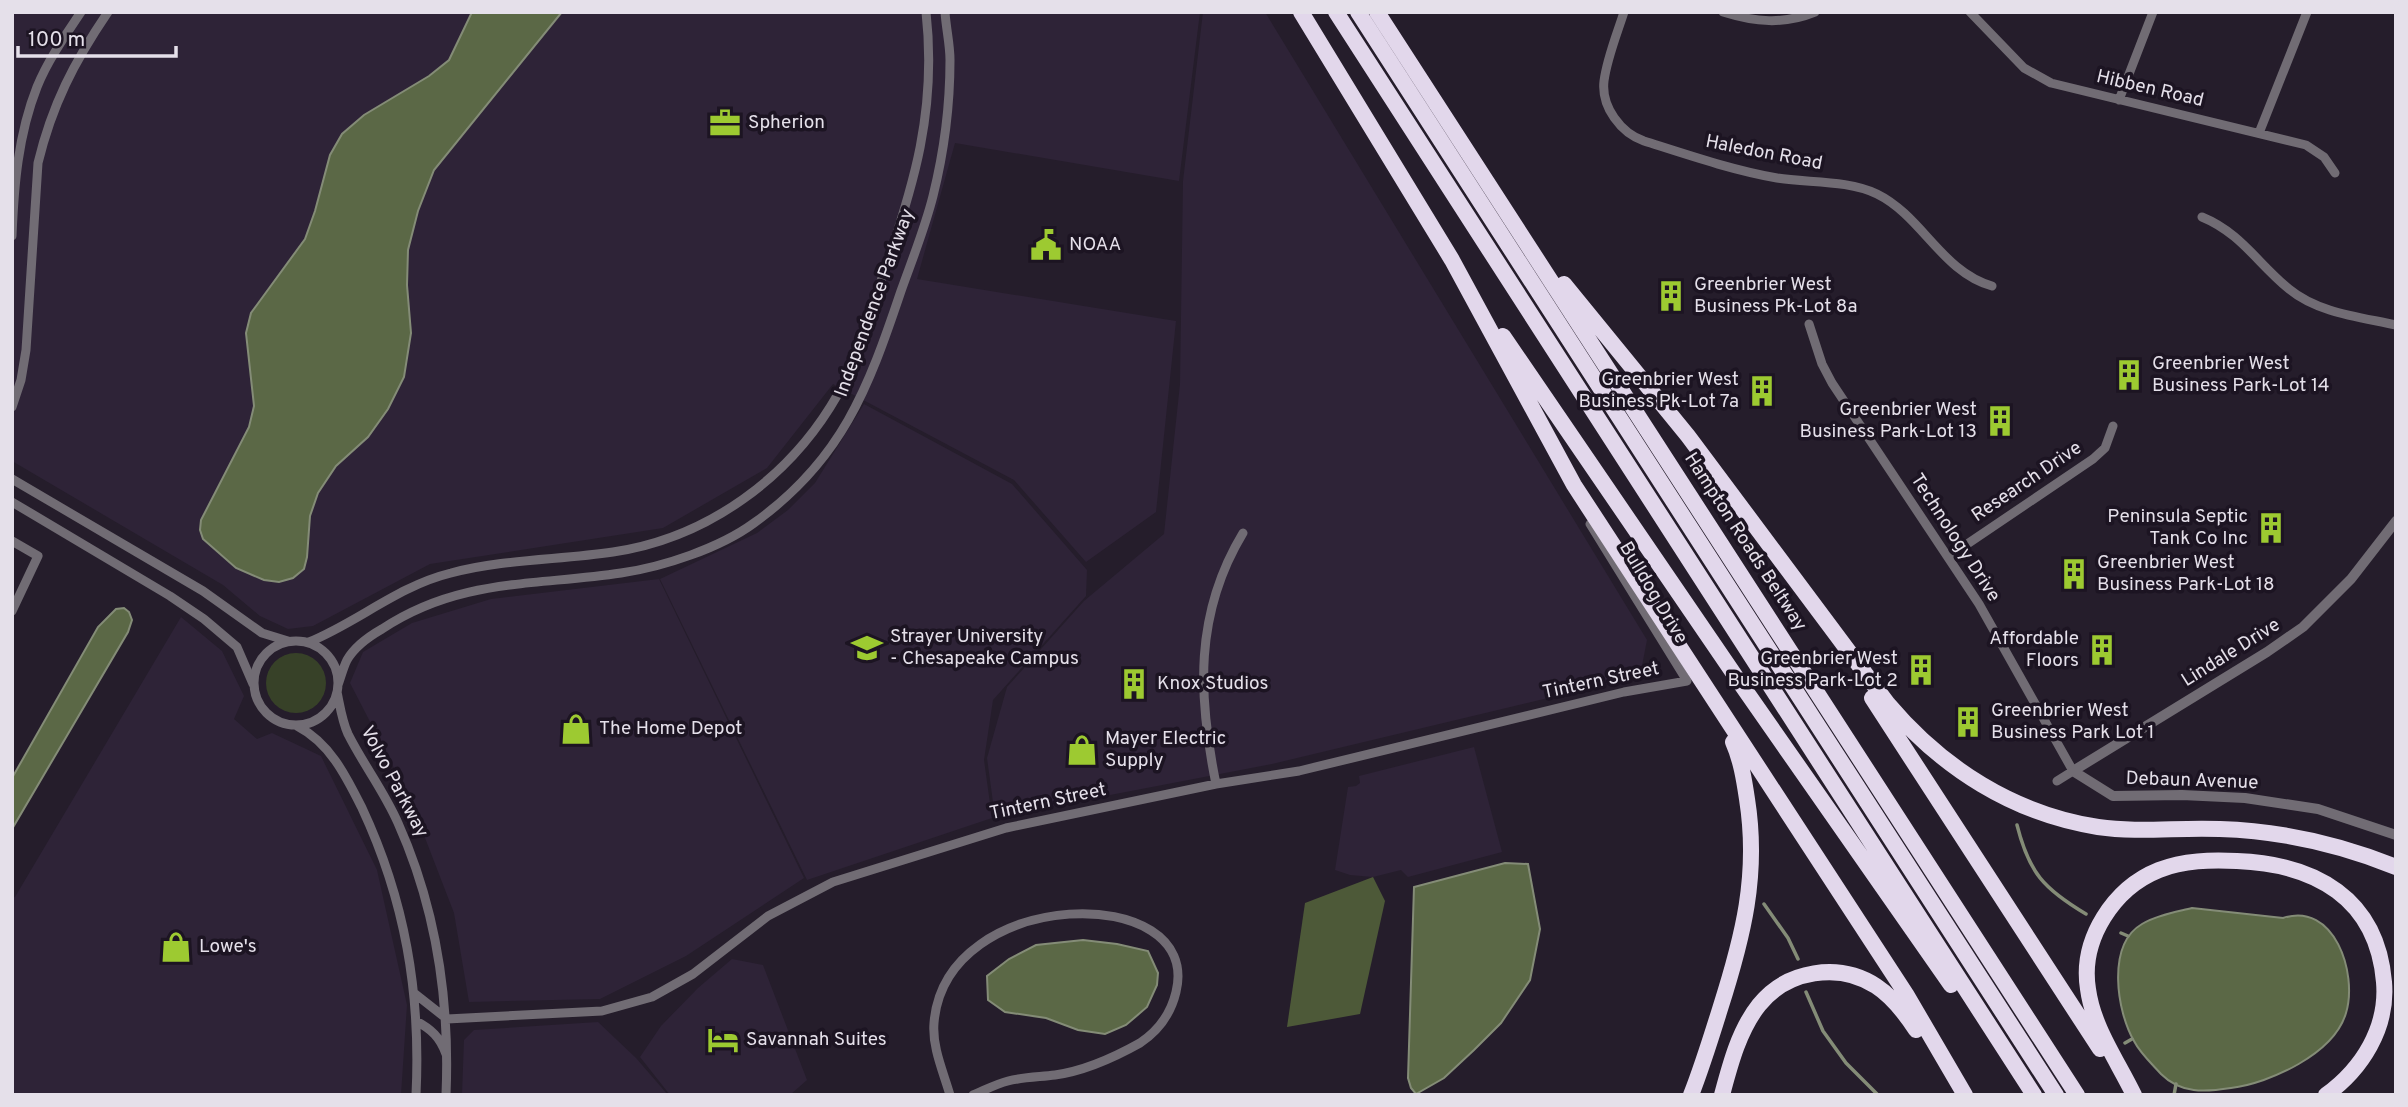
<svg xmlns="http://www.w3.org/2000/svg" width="2408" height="1107" viewBox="0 0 2408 1107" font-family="Overpass,sans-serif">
<rect width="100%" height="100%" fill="#251d2b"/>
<path fill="#2e2337" d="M12,12H1200L1179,181L955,143L917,279L1176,321L1156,512L1086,562L1014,480L833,384L767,468L663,528L430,564L313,626L288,629L260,616L223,585L12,461Z
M1203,12H1265L1647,640L1640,676L1272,764L995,817L987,758L1007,687L1084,601L1164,534L1180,384L1183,181Z
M864,404L1012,484L1087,570L1086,596L993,700L984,760L992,818L807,880L660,579L757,533L788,510L815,483Z
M659,579L804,878L686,956L600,999L469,1002L454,913L410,799L350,683L363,652L412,623L491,599Z
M181,617L222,651L244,696L234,719L257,739L272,733L321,756L377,870L407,1005L401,1095H12V898L15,897Z
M1474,747L1502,852L1408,877L1401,870L1373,877L1350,875L1335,870L1348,787L1356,786L1360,783L1359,776Z
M732,959L763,965L807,1080L790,1095H670L640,1057L661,1026L698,988Z
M598,1022L636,1058L668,1095H462L464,1040L474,1030Z"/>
<path fill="#374128" d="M266 683a30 30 0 1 1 60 0a30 30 0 1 1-60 0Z"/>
<path fill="#4d5938" d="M1373,877L1385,901L1360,1014L1287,1027L1305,903Z"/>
<path fill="#5b6846" stroke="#848c77" stroke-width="2" d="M472,12H562L434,170L418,211L408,250L407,285L411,333L404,377L388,409L368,437L336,466L318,493L310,516L307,557L304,569L293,578L279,582L264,580L236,568L203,539L200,530L201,520L249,427L254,406L246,333L251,313L305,239L315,211L330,155L342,134L364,115L429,76L449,60Z
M124,608L129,612L132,620L128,632L12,829V778L98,627L116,609Z
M1505,863L1528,864L1540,929L1530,980L1501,1023L1474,1050L1444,1078L1416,1094L1411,1088L1408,1078L1414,887Z
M2192,908L2283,918C2334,901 2358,973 2346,1013C2334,1054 2270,1083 2231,1088C2205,1092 2181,1094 2161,1074C2152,1064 2140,1053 2134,1041C2117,1012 2106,945 2142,924C2157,915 2176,912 2192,908Z
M1083,940L1117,944L1148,951L1158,973L1157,985L1147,1007L1126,1025L1105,1034L1078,1030L1046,1018L1005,1012L988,1000L987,976L1009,959L1036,945Z"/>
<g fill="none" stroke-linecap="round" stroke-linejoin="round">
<path stroke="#848c77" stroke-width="3.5" d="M2017,825C2029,873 2044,889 2086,914
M1764,904L1788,938L1798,959
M2121,933L2128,936
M1806,992L1823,1031L1846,1063L1878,1095
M2125,1043L2132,1039
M2174,1095L2176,1084"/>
<path stroke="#716c74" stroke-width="9" d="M1624,12C1617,34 1607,58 1604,81C1601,107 1621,133 1644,141C1688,155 1732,170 1777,178C1809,183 1848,180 1877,194C1922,216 1942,272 1992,286
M1723,12C1755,22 1783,25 1815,12
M1970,12L2024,68L2051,83L2306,145L2324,157L2335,173
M2119,100L2153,12
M2259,133L2307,12
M2202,217C2241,233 2258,264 2289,289C2318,313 2360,317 2396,325
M12,236C14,186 18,135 37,87C48,60 65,36 81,12
M1809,324L1822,364L1832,383L1979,604L2073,771L2057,781
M12,407L21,380L26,350L38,163C52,105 74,62 108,12
M12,479L203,591L262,633L288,641
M12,502L170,596L204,619L237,647L253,684
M12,541L38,556L12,611
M1948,557L2093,459L2105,448L2113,426
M254 683a42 42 0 1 1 84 0a42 42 0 1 1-84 0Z
M309,642C358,622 398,586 451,573C503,559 559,560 613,552C708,538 791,477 838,394C859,357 870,315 883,275C914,185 937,110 926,12
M338,685C341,677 343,668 347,660C355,646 368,637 382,629C459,578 534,586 621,573C663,567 720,548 754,523C842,460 868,389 901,291C912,260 925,228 933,196C944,152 950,105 950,60C950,44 946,28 945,12
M337,692C340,706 342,721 348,734C363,764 384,791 398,823C437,910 450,1000 446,1095
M297,726C330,743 346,776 362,808C405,900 421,993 416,1095
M1216,784C1198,696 1194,614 1243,533
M414,993L447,1019L602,1011L652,997L693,974L768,916L833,882L1006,828L1216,784L1299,771L1624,692L1687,681L1590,524
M416,1021C431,1029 440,1037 446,1054
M950,1095C943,1071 932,1047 934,1023C945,885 1203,881 1176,992C1171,1013 1158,1031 1140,1043C1115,1057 1084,1071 1055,1075C1039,1077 1024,1077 1008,1081C996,1084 985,1090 973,1095"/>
<path stroke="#716c74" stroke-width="10" d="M2396,521L2351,579L2303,627L2267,652L2073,771L2113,796L2182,795L2245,798L2318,809L2396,835"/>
<path stroke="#e2d7eb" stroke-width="16" d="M1301,12L1452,260L1574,485L1906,994L1965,1095
M1336,12L2034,1095
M1358,12L2056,1095
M1377,12L2077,1095
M1564,284L1688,436L1888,704C1942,768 2014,814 2098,827C2139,833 2179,827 2220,829C2281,831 2339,844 2396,867
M1503,336L1736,677L1951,985
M1872,698L2100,1049
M1691,1095C1702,1067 1711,1038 1720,1009C1743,937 1759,875 1747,799C1744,779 1741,760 1733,742
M1722,1095C1730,1065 1739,1030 1759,1005C1787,970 1839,962 1876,986C1893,997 1905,1013 1916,1030
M2134,1095C2117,1060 2093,1027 2088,989C2080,939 2114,888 2159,870C2184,860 2211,860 2237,861C2315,864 2377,898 2384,982C2388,1028 2362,1069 2326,1095"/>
</g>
<defs>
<symbol id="office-bare" viewBox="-9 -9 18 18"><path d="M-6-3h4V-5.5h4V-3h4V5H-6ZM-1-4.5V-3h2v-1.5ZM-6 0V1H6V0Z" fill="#9dca31" stroke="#1c1422" stroke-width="2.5" paint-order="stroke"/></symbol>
<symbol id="civic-bare" viewBox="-9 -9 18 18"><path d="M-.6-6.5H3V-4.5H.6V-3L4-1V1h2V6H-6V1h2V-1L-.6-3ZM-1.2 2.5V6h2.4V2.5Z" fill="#9dca31" stroke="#1c1422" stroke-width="2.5" paint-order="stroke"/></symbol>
<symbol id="building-bare" viewBox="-9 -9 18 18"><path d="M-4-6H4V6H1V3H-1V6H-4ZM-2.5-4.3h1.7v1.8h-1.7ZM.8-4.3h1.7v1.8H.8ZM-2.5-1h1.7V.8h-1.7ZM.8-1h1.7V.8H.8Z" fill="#9dca31" stroke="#1c1422" stroke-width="2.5" paint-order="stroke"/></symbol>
<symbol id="university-bare" viewBox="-9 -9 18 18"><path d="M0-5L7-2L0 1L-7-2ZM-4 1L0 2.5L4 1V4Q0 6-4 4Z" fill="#9dca31" stroke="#1c1422" stroke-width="2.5" paint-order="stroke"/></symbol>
<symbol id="shop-bare" viewBox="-9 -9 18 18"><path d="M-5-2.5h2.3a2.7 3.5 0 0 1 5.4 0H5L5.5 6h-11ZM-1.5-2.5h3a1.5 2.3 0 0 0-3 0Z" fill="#9dca31" stroke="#1c1422" stroke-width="2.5" paint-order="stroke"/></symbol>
<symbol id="hotel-bare" viewBox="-9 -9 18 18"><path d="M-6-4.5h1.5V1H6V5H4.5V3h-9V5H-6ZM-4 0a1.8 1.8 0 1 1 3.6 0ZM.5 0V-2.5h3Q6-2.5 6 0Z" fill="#9dca31" stroke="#1c1422" stroke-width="2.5" paint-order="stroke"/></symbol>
</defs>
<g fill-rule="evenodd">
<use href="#office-bare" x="703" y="101" width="44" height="44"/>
<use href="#civic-bare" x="1024" y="223" width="44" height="44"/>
<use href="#building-bare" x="1649" y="274" width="44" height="44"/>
<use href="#building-bare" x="2107" y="353" width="44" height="44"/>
<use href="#building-bare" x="1740" y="369" width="44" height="44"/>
<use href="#building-bare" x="1978" y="399" width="44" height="44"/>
<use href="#building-bare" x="2249" y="506" width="44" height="44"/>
<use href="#building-bare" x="2052" y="552" width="44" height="44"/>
<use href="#university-bare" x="845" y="626" width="44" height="44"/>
<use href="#building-bare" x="2080" y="628" width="44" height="44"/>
<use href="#building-bare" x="1899" y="648" width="44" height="44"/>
<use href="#building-bare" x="1112" y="662" width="44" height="44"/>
<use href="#building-bare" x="1946" y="700" width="44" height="44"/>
<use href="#shop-bare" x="554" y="707" width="44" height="44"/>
<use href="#shop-bare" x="1060" y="728" width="44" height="44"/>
<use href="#shop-bare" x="154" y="925" width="44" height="44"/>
<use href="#hotel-bare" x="701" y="1018" width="44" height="44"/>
</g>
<g text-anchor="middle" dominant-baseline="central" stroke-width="7" stroke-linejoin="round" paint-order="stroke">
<g font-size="19" fill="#e5e0ea" stroke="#1c1422">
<text transform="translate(2150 89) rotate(13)">Hibben Road</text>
<text transform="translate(1764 153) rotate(11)">Haledon Road</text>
<text transform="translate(875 303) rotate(-70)">Independence Parkway</text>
<text transform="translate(2027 482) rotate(-34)">Research Drive</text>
<text transform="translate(1955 538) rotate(57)">Technology Drive</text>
<text transform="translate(1745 542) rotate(57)">Hampton Roads Beltway</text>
<text transform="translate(1653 593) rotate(59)">Bulldog Drive</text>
<text transform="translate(2231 653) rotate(-32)">Lindale Drive</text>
<text transform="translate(1601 681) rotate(-12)">Tintern Street</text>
<text transform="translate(2192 781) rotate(2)">Debaun Avenue</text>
<text transform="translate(394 782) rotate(62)">Volvo Parkway</text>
<text transform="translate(1048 802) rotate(-12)">Tintern Street</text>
</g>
<g font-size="19" fill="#e5e0ea" stroke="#1c1422" text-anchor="start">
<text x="748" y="123">Spherion</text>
<text x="1069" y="245">NOAA</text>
<text x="1694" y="285">Greenbrier West<tspan x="1694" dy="22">Business Pk-Lot 8a</tspan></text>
<text x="2152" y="364">Greenbrier West<tspan x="2152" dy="22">Business Park-Lot 14</tspan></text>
<text x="1739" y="380" text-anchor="end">Greenbrier West<tspan x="1739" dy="22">Business Pk-Lot 7a</tspan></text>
<text x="1977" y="410" text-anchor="end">Greenbrier West<tspan x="1977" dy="22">Business Park-Lot 13</tspan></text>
<text x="2248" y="517" text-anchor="end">Peninsula Septic<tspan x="2248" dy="22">Tank Co Inc</tspan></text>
<text x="2097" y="563">Greenbrier West<tspan x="2097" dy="22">Business Park-Lot 18</tspan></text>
<text x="890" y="637">Strayer University<tspan x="890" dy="22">- Chesapeake Campus</tspan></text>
<text x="2079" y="639" text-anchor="end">Affordable<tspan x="2079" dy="22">Floors</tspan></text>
<text x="1898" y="659" text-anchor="end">Greenbrier West<tspan x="1898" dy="22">Business Park-Lot 2</tspan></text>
<text x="1157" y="684">Knox Studios</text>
<text x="1991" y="711">Greenbrier West<tspan x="1991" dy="22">Business Park Lot 1</tspan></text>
<text x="599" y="729">The Home Depot</text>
<text x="1105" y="739">Mayer Electric<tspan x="1105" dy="22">Supply</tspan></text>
<text x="199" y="947">Lowe's</text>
<text x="746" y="1040">Savannah Suites</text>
</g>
</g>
<rect width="2408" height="1107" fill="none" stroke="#e5e0ea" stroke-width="28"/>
<path d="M18 46v10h158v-10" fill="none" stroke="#e5e0ea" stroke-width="3.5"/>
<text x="28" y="46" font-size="21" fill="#e5e0ea" stroke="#1c1422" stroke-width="5" paint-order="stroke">100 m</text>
</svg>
